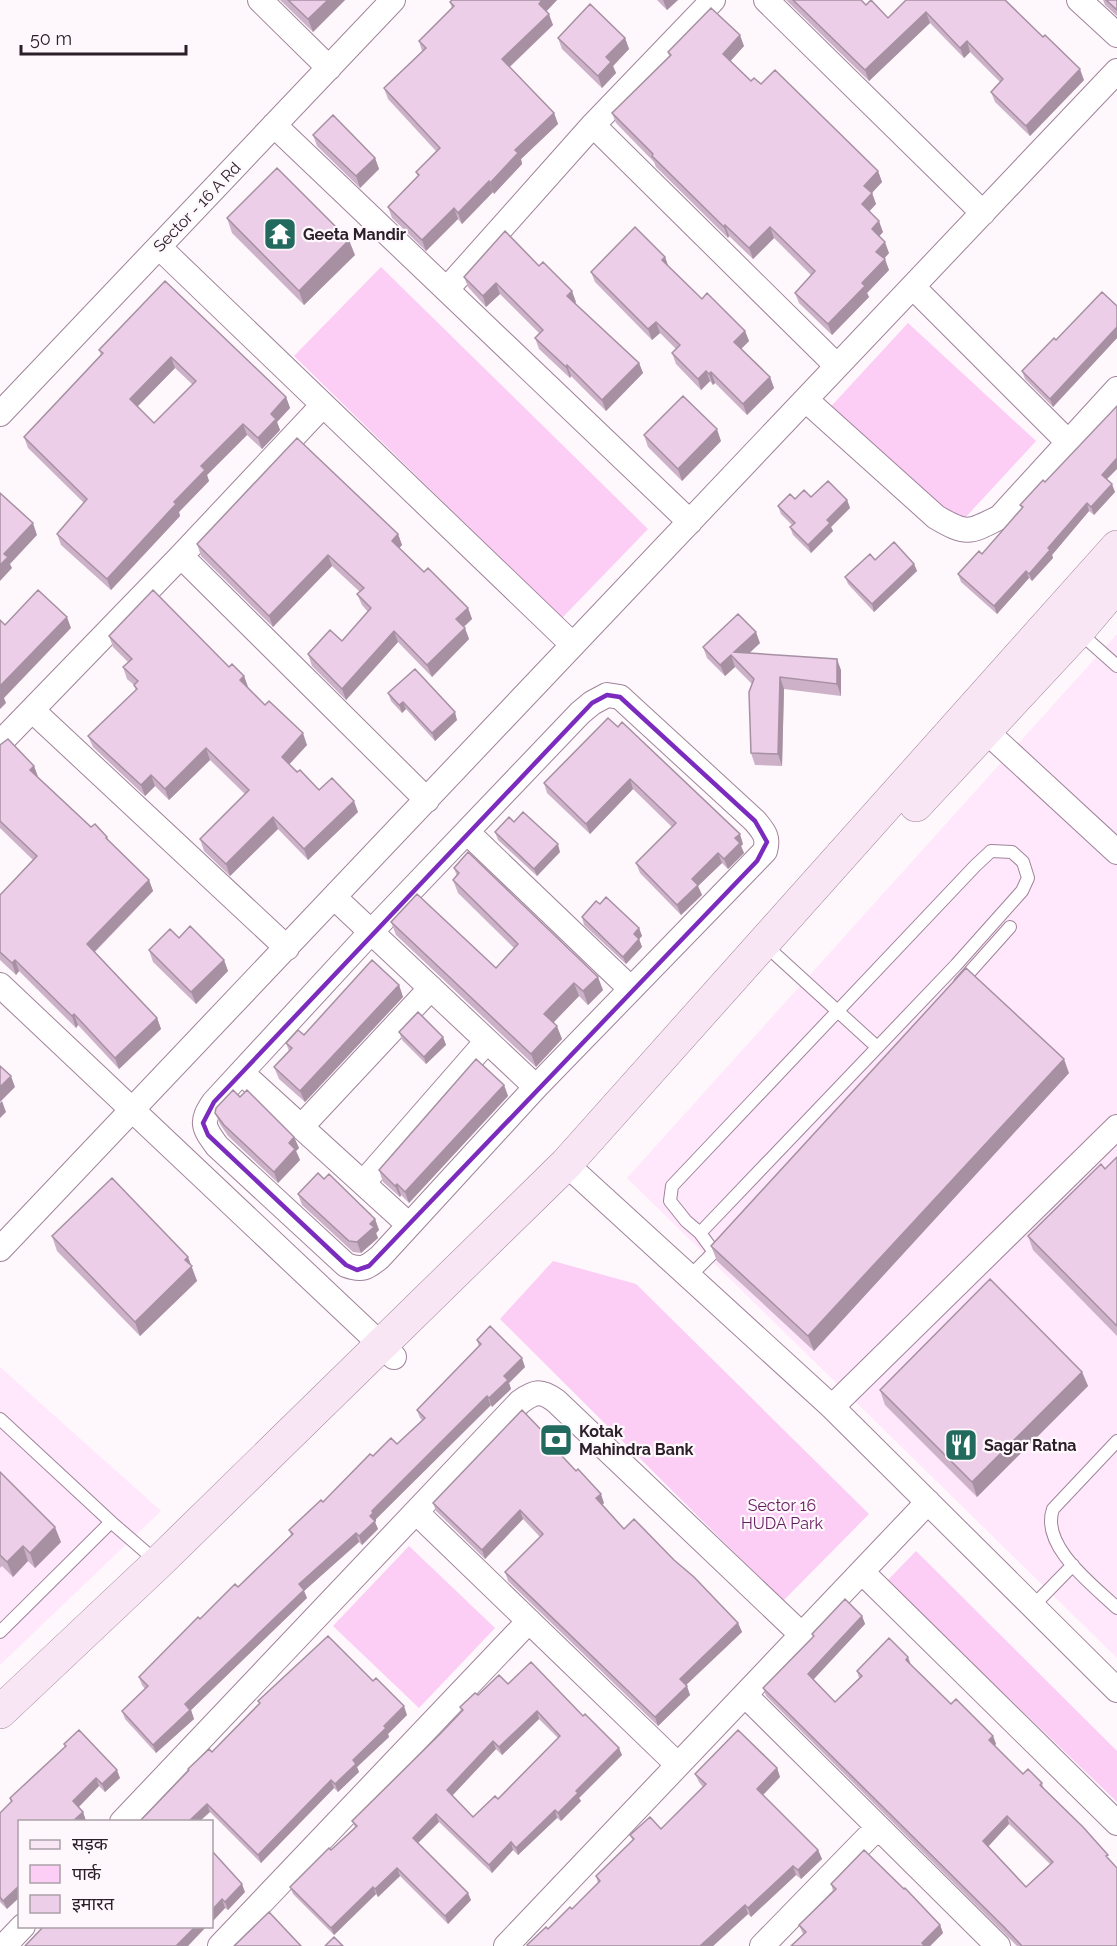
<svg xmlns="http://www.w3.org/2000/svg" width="1117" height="1946" viewBox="0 0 1117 1946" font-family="Raleway,'Noto Sans Devanagari',sans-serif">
<rect width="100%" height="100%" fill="#fef7fc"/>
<path fill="#ffe8fb" d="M1117,634V1658L627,1178Z
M0,1367L161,1511L0,1665Z"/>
<path fill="#fccdf5" d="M381,267L648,529L562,618L294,356Z
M908,323L1036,441L952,532L824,414Z
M553,1261L636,1284L869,1514L783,1601L500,1319Z
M409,1546L495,1628L419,1708L333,1626Z
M916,1551L1117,1751V1802L887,1581Z"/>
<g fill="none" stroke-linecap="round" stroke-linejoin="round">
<defs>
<path id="lane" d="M1080,633L1117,666
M764,944L877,1047
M960,983L1010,927
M689,1277L714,1252L700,1233L956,965L1022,891L1028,878L1023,862L1012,852L991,851L975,866L672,1186L670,1201L686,1221L700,1233
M0,1419L111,1522L156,1561
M1117,1441L1053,1509C1040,1546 1093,1585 1117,1608
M1032,1607L1073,1565
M0,1632L111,1522"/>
<path id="street" d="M260,0L329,68
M766,0L983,213
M1079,0L1117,35
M274,125L690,522
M593,125L837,366
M159,247L573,645
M913,287L1069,443
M447,289L593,125L713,0
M806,400L936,517C967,535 969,533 1000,517L1117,389
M0,414L393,0
M181,556L427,800
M607,695L620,697L755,821C764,832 769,837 765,851L536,1087L380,1257C367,1268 362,1271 346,1265L217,1146C203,1127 200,1122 214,1102L371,932L580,713L592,703Z
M32,710L287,948
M974,720L1117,852
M0,743L181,556L323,405
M467,832L631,989
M335,898L536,1087
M0,985L394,1357
M242,1073L409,1225
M301,1127L431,988
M566,1164L832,1407L1117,1690
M363,1183L487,1041
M0,1249L1117,71
M832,1407L1117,1127
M416,1512L678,1765
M862,1572L1117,1823
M745,1695L998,1946
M122,1822L520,1402C535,1391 541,1390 556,1401L802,1635
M4,1946L23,1926
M220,1946L529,1621
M506,1946L928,1502
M762,1946L878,1827"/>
<path id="secondary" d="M916,805L1078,631L1117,585
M0,1712L158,1563L566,1164L1117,547"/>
</defs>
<use href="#lane" stroke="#a0839b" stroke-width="14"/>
<use href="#street" stroke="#a0839b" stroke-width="26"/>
<use href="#secondary" stroke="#a0839b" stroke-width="34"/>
<use href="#lane" stroke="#fff" stroke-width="12"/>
<use href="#street" stroke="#fff" stroke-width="24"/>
<use href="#secondary" stroke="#f8e6f5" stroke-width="33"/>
</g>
<path fill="#ccb1c8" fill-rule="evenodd" d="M280,0H345L313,32Z
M452,0H557L546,11L553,25L510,67L554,113L558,124L521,159L522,164L494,194L493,192L462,224L458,219L426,251L392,218L388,207L418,177L416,172L436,151L388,99L384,88L422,51L419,41L452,8L450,2Z
M657,0H678L667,10Z
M786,0H861L866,5L888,18L906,0L1084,80L1030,136L995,102L991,92L1000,82L970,52L964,58L930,23L869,81Z
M1103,0H1117V16L1105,5Z
M558,38H625L629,49L613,66L616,73L602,88L562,49Z
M744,46L730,61L751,81L761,84L878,171L882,182L872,193L876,204L869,211L883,232L879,236L889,253L884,259L889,270L867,293L869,297L832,335L799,303L795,293L811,275L774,238L753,259L729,236L728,238L656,167L654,162L616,123L612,113L669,56L668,52Z
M313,135L375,158L379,169L360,188L317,146Z
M227,218L355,255L304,305L232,233Z
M665,257L668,266L702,299L745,331L749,341L741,349L770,377L774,388L747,415L715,383L713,385L710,381L701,390L676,364L672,353L676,349L660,333L652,340L595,282L591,272Z
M539,266L576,302L575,303L639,363L643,373L606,411L571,376L570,378L539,349L535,338L539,333L500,294L486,307L468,287L464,277Z
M165,281L286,397L290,408L277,422L280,430L262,449L247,435L207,475L209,481L179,512L180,516L111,590L61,545L57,534L84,503L28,448L24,437L101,355L99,350ZM175,368L193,385L154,423L137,407Z
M1117,306V338L1053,407L1025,379L1022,371L1056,340Z
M644,435L721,441L682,481L648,447Z
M1107,480L1115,492L1094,515L1089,511L1052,555L1053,558L1032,581L1029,578L997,614L961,582L958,574L982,554L1022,509L1020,505L1045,482Z
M811,497L847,500L850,508L831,527L833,531L811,553L793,535L790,527L792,525L781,514L778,506L795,499Z
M398,534L402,545L399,548L424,572L468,608L472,619L464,627L469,639L432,677L398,642L346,700L312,666L308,654L342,641L368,612L362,605L357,594L360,592L332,566L273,627L201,556L197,544Z
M875,560L914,564L917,571L874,612L848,584L845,577Z
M109,636L229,667L244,676L248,687L265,705L307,745L289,764L319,790L358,812L308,860L278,829L230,876L204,851L200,839L245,794L210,760L169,800L155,786L145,796L93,747L88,736L136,690L134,685L127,679L123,667L128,662L113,647Z
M760,643L749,653L841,670V696L784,689L782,766L755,765L751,753L752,684L735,667L725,676L707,658L703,647Z
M388,693L457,720L435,741L406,709L402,713L391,701Z
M608,718L743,844L741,846L744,853L728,869L722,863L698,886L702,895L681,915L640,873L636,863L672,827L633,789L590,834L547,793L544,783Z
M0,745L34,766L38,777L91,827L107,837L109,841L149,880L153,891L95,952L157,1018L161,1029L119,1069L78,1025L76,1028L19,971L16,975L0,960V895L33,860L0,828Z
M514,822L560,852L537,876L498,840L495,832Z
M454,868L603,990L588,1005L579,996L554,1022L562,1039L536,1067L396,935L391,922L496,968L514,948L458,893L453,880L457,876Z
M582,917L639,928L642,936L639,939L642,947L626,964L584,925Z
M179,938L224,960L228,971L196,1004L153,962L149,950Z
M399,985L403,997L305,1102L279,1079L274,1067L289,1051L286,1043Z
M399,1032L443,1037L446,1045L426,1064L402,1040Z
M1069,1073L814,1351L717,1261L711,1246Z
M504,1085L508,1096L409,1203L401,1195L400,1197L383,1182L379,1170Z
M240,1097L294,1137L299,1148L296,1151L300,1160L278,1183L228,1136L220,1124L215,1113Z
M1117,1157V1336L1033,1250L1028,1236L1105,1169Z
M324,1179L375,1219L379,1230L376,1233L378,1238L361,1253L353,1252L302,1205L298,1194Z
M52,1236L188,1257L197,1281L140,1336L57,1251Z
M477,1340L525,1367L509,1383L511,1389L492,1407L491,1405L376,1519V1521L375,1522L378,1529L362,1545L359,1542L304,1591L307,1598L191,1710L194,1719L156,1753L125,1719L122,1711L145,1689L142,1685L139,1677L200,1619L238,1587L291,1535L289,1530L323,1502L373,1456L397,1444L422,1420L420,1418L417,1410L479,1347Z
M1082,1372L1088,1386L977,1497L885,1405L880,1390Z
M553,1446L604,1503L602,1505L624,1529L674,1560L738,1623L742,1632L686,1685L690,1695L658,1726L508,1581L505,1572L540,1537L523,1519L485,1559L436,1511L433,1503Z
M0,1472L61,1542L35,1568L28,1561L13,1577L2,1566L0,1568Z
M862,1616L865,1624L813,1680L835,1702L859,1678L857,1671L911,1665L951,1704L993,1736L996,1744L995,1746L1023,1774L1042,1783L1044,1789L1110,1861L1117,1946H1017L766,1696L763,1688L813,1637L812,1634ZM1009,1824L1050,1864L1026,1887L988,1846Z
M508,1684L583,1716L622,1755L579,1798L581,1801L561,1821L557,1818L518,1855L513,1850L492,1873L439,1822L418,1843L471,1900L448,1924L400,1876L378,1897L376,1894L334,1935L293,1894L290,1887L331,1850L355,1827L352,1821L441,1733L461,1711L460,1707L478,1695ZM539,1719L558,1738L498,1799L473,1817L452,1796L496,1749L502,1755Z
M258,1701L407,1715L388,1734L389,1737L357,1767L359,1772L338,1792L334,1788L261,1863L210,1812L188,1769L212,1752L259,1704Z
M64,1744L120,1778L105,1792L99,1786L78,1807L83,1812L86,1821H20L7,1909L0,1902V1813L11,1802L10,1798L65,1747Z
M777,1768L780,1777L763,1795L818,1850L822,1859L801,1879L796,1875L751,1917L748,1914L713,1946H527V1945L548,1929L572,1909L598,1883L596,1876L633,1841L630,1835L661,1829L703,1787L699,1782L695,1774Z
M212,1851L245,1892L228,1910L225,1908L212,1922Z
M831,1884L940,1925L943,1933L930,1946H791L803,1934L799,1925L833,1891Z"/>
<path fill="#a690a2" d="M328,0H345L313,32L308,19Z
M542,0H557L543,15L539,4Z
M663,0H678L667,10Z
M926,12L930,23L869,81L865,70Z
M549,14L553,25L506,70L502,59Z
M740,35L744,46L727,65L723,54Z
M625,38L629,49L613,66L616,73L602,88L598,76L606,57Z
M967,41L970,52L964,58L960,48Z
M1080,69L1084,80L1030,136L1026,126Z
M554,113L558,124L521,159L522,164L494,194L490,183L515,150Z
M375,158L379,169L360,188L356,176Z
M878,171L882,182L868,197L864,186Z
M489,181L493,192L462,224L458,213Z
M872,193L876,204L866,215L862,204Z
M454,208L458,219L426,251L422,240Z
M879,221L883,232L876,240L872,229Z
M725,225L729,236L728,238L724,227Z
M770,227L774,238L753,259L749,248Z
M349,240L355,255L304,305L299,291Z
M885,242L889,253L880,263L876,252Z
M665,257L669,268L662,260Z
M885,259L889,270L867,293L869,297L832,335L828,324L862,283Z
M496,283L500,294L486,307L483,296Z
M572,291L576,302L571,306L567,296Z
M656,322L660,333L652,340L648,329Z
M1117,327V338L1053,407L1050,399Z
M745,331L749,341L738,352L734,342Z
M171,357L175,368L134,410L130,399Z
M639,363L643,373L606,411L602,400Z
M567,365L571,376L570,378L566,367Z
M706,371L710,381L701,390L698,379Z
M711,372L715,383L713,385L709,374Z
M770,377L774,388L747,415L743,404Z
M286,397L290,408L277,422L280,430L262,449L258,438L271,414Z
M243,424L247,435L207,475L209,481L179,512L180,516L111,590L107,579L174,502L201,466Z
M717,429L721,441L682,481L678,469Z
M1117,458V469L1104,482L1102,475Z
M1112,484L1115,492L1094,515L1091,507Z
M847,500L850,508L831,527L833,531L811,553L808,545L827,520Z
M1087,503L1089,511L1052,555L1053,558L1032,581L1029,574L1048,548Z
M33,523L37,535L10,564L12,568L0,581V565L4,554Z
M398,534L402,545L396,552L392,541Z
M328,555L332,566L273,627L269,616Z
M914,564L917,571L874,612L872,604Z
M1026,571L1029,578L997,614L994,606Z
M468,608L472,619L460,630L456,619Z
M67,617L71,628L4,698L6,703L0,709V686Z
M465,628L469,639L432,677L427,665Z
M394,631L398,642L346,700L342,689Z
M756,632L760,643L738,664L734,652Z
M731,655L735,667L725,676L720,665Z
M837,659L841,670V696L837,684Z
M244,676L248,687L240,680Z
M780,677L784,689L782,766L778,754Z
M403,702L406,709L402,713L399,705Z
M455,712L457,720L435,741L432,733Z
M303,733L307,745L286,768L282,757Z
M206,748L210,760L169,800L165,789Z
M34,766L38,777L30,770Z
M151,775L155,786L145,796L141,785Z
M630,779L633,789L590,834L586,824Z
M354,801L358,812L308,860L304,849Z
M273,817L278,829L230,876L226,864Z
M740,834L743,844L741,846L744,853L728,869L724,859L735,838Z
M558,844L560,852L537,876L534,869Z
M718,853L722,863L698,886L702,895L681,915L677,905L692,879Z
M149,880L153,891L91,955L87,944Z
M639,928L642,936L636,942L634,934Z
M639,939L642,947L626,964L623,957Z
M15,960L19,971L16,975L12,963Z
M224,960L228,971L196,1004L191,992Z
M598,977L603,990L588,1005L583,991Z
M574,983L579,996L549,1027L544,1014Z
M399,985L403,997L305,1102L300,1091Z
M74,1014L78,1025L76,1028L72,1016Z
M157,1018L161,1029L119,1069L115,1058Z
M557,1026L562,1039L536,1067L531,1054Z
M443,1037L446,1045L426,1064L424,1057Z
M1064,1059L1069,1073L814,1351L808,1336Z
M11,1076L15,1087L0,1102V1087Z
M504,1085L508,1096L409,1203L405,1192Z
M2,1101L6,1112L0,1118V1103Z
M294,1137L299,1148L296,1151L300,1160L278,1183L274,1172L289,1143Z
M397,1184L401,1195L400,1197L395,1186Z
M375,1219L379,1230L376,1233L378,1238L361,1253L357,1242L370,1224Z
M188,1257L197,1281L140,1336L135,1322Z
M522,1358L525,1367L509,1383L511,1389L492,1407L489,1398L504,1376Z
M1082,1372L1088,1386L977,1497L972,1482Z
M487,1396L491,1405L376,1519V1521L375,1522L378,1529L362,1545L359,1536L372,1511Z
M601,1494L604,1503L600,1507L596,1498Z
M520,1510L523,1519L485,1559L482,1550Z
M55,1527L61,1542L35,1568L30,1553Z
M356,1533L359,1542L304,1591L307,1598L191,1710L194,1719L156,1753L153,1745L185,1704L299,1584Z
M23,1546L28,1561L13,1577L7,1562Z
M862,1616L865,1624L811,1682L808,1674Z
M738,1623L742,1632L683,1688L680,1679Z
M908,1657L911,1665L906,1660Z
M687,1686L690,1695L658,1726L655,1717Z
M404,1706L407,1715L388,1734L389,1737L357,1767L359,1772L338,1792L335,1784L353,1760Z
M537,1711L539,1719L502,1755L499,1747Z
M993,1736L996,1744L992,1748L989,1740Z
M493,1741L496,1749L450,1798L447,1790Z
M619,1748L622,1755L579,1798L581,1801L561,1821L558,1813L576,1791Z
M777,1768L780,1777L760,1798L757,1789Z
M117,1770L120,1778L105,1792L102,1784Z
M96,1778L99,1786L76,1810L73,1801Z
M331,1780L334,1788L261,1863L258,1855Z
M207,1804L210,1812L200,1821H189Z
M555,1810L557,1818L518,1855L516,1848Z
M83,1812L86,1821H73Z
M436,1814L439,1822L416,1845L413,1838Z
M1007,1816L1009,1824L986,1849L983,1841Z
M511,1842L513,1850L492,1873L489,1865Z
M818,1850L822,1859L801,1879L798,1870Z
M793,1866L796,1875L751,1917L748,1908Z
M397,1868L400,1876L378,1897L375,1889Z
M242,1884L245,1892L228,1910L225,1902Z
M20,1885V1897L7,1909L3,1901Z
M373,1887L376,1894L334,1935L331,1928Z
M468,1893L471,1900L448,1924L445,1916Z
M222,1899L225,1908L212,1922V1910Z
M745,1905L748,1914L713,1946H700Z
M940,1925L943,1933L930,1946H923L922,1943Z
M196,1926H207L188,1946H176Z"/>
<path fill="#edcee8" stroke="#a690a2" stroke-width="1.5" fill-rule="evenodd" d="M288,0H328L308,19Z
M452,0H542L539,4L549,14L502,59L554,113L515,150L518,153L490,183L489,181L458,213L454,208L422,240L388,207L419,175L416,172L440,148L384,88L426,48L419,41L454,6L450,2Z
M793,0H861L866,5L871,0L888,18L906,0H1005L1043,37L1045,35L1080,69L1026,126L991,92L1003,79L967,41L960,48L926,12L865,70Z
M1106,0H1117V10Z
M590,4L625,38L606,57L611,62L598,76L558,38Z
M711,8L740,35L723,54L751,81L754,78L761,84L775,70L878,171L864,186L872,193L862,204L879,221L872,229L885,242L876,252L885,259L862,283L865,286L828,324L795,293L815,271L770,227L749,248L725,225L724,227L652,156L653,154L612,113L671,55L668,52Z
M333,115L375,158L356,176L313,135Z
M277,168L349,240L299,291L227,218Z
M635,227L665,257L662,260L702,299L707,293L745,331L734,342L770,377L743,404L711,372L709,374L706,371L698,379L672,353L680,345L656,322L648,329L591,272Z
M505,231L539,266L543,262L572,291L567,296L639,363L602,400L567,365L566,367L535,338L543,330L496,283L483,296L464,277Z
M165,281L286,397L271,414L276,419L258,438L243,424L201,466L205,470L174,502L176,504L107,579L57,534L87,499L24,437L103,353L99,350ZM171,357L196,381L154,423L130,399Z
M1102,292L1117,306V327L1050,399L1022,371L1054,338L1056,340Z
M683,396L717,429L678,469L644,435Z
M1117,406V458L1102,475L1112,484L1091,507L1087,503L1048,548L1050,550L1029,574L1026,571L994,606L958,574L979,551L982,554L1023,507L1020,505L1043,480L1045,482Z
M297,438L398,534L392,541L424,572L428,568L468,608L456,619L465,628L427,665L394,631L342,689L308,654L330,630L342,641L371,608L357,594L364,588L328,555L269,616L197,544Z
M828,481L847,500L827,520L830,523L808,545L790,527L795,523L778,506L790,494L795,499L804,490L811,497Z
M0,493L33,523L4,554L8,557L0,565Z
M894,542L914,564L872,604L845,577L870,554L875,560Z
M38,590L67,617L0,686V620L5,625Z
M153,590L229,667L232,664L244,676L240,680L265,705L269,701L303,733L282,757L297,772L300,770L319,790L332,778L354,801L304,849L273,817L226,864L200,839L249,790L206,748L165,789L151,775L141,785L88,736L137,689L134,685L138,681L123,667L132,659L109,636Z
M738,614L756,632L734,652L837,659V684L780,677L778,754L751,753L749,692L754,679L731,655L720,665L703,647Z
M415,669L455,712L432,733L403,702L399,705L388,693Z
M608,718L618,727L622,722L740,834L735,838L740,843L724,859L718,853L692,879L698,885L677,905L636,863L676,823L630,779L586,824L544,783Z
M8,739L34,766L30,770L91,827L95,824L107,837L106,838L149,880L87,944L157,1018L115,1058L74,1014L72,1016L15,960L12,963L0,952V895L37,856L0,821V745Z
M523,812L558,844L534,869L495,832L509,817L514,822Z
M468,852L598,977L583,991L574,983L544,1014L557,1026L531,1054L391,922L417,894L496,968L518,944L453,880L459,873L454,868Z
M606,897L639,928L634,934L639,939L623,957L582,917L596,901L600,904Z
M190,926L224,960L191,992L149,950L170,929L179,938Z
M372,960L399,985L300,1091L274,1067L292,1048L286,1043L298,1030L304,1035Z
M966,968L1064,1059L808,1336L711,1246Z
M418,1012L443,1037L424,1057L399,1032Z
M476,1059L504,1085L405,1192L397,1184L395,1186L379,1170Z
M0,1066L11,1076L0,1087Z
M233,1090L240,1097L247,1090L294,1137L289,1143L295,1149L274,1172L224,1125L215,1113L216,1108Z
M1117,1157V1326L1028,1236L1101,1164L1105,1169Z
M318,1173L324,1179L329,1174L375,1219L370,1224L374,1227L357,1242L349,1241L298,1194Z
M112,1178L188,1257L185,1260L192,1266L135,1322L52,1236Z
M990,1279L1082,1372L972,1482L880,1390Z
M490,1326L522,1358L504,1376L508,1380L489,1398L487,1396L372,1511L373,1513L370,1516L375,1521L359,1536L356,1533L299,1584L304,1590L185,1704L190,1710L153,1745L122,1711L148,1686L139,1677L198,1617L200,1619L235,1584L238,1587L293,1534L289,1530L321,1500L323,1502L370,1454L373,1456L391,1438L397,1444L425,1418L417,1410L481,1344L477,1340Z
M522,1410L550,1439L548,1441L576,1471L578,1469L601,1494L596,1498L624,1529L634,1519L674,1560L694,1577L738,1623L680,1679L687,1686L655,1717L505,1572L543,1534L520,1510L482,1550L433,1503Z
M0,1472L55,1527L30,1553L23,1546L7,1562L0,1555Z
M845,1599L862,1616L808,1674L835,1702L862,1676L857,1671L889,1638L908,1657L906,1660L951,1704L956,1699L993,1736L989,1740L1023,1774L1028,1769L1042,1783L1040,1785L1083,1827L1108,1855L1106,1856L1117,1868V1946H1022L1005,1928L763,1688L814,1636L812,1634ZM1007,1816L1053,1862L1026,1887L983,1841Z
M328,1636L373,1681L376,1678L404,1706L384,1726L386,1728L353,1760L356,1764L335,1784L331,1780L258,1855L207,1804L189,1821H140L189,1770L188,1769L209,1749L212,1752L260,1703L258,1701Z
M531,1662L583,1716L585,1714L619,1748L576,1791L578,1793L558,1813L555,1810L516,1848L511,1842L489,1865L436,1814L413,1838L468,1893L445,1916L397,1868L375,1889L373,1887L331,1928L290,1887L329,1848L331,1850L357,1826L352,1821L441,1733L463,1710L460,1707L475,1693L478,1695L499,1675L508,1684ZM537,1711L560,1736L498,1799L495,1796L473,1817L447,1790L493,1741L499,1747Z
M79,1730L117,1770L102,1784L96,1778L73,1801L83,1812L73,1821H20V1885L3,1901L0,1897V1813L12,1801L10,1798L66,1746L64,1744Z
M738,1730L777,1768L757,1789L818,1850L798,1870L793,1866L748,1908L745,1905L700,1946H528L527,1945L546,1927L548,1929L570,1907L572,1909L600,1881L596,1876L634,1839L630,1835L650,1817L661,1829L706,1784L695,1774Z
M864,1850L904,1889L905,1888L940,1925L922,1943L924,1945L923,1946H791L806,1932L799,1925L836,1889L831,1884Z
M212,1851L242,1884L225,1902L222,1899L212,1910Z
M269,1912L301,1946H234Z
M44,1926H196L176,1946H25Z
M334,1937L343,1946H325Z"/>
<path fill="none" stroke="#7b2cbf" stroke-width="4.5" stroke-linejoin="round" d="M607,695L620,697L755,821L767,842L757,861L369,1266L357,1270L346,1265L208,1135L203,1123L214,1102L592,703Z"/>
<defs>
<symbol id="temple-square" viewBox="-11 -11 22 22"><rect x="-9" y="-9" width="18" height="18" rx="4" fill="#22695e" stroke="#fef7fc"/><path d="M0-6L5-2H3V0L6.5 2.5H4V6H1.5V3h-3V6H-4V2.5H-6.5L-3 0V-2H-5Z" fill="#fff"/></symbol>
<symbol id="bank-square" viewBox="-11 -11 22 22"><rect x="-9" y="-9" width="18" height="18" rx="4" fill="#22695e" stroke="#fef7fc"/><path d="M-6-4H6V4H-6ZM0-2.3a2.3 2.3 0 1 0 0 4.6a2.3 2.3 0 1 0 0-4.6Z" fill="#fff"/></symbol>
<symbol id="restaurant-square" viewBox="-11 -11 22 22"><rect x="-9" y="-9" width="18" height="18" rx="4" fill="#22695e" stroke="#fef7fc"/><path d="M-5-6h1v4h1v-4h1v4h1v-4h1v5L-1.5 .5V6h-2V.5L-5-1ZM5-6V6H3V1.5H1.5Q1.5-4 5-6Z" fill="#fff"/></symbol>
</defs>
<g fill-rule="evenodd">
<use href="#temple-square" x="261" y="215" width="38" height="38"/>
<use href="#bank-square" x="537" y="1421" width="38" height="38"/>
<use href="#restaurant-square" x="942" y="1426" width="38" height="38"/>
</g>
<g text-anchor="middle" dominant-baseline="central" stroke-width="4.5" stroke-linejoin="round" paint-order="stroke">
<g font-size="16" fill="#2b2029" stroke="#fef7fc">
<text transform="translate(197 207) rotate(-46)">Sector - 16 A Rd</text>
</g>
<g font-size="16" font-weight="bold" fill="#2b2029" stroke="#fef7fc" text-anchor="start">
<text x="303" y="234">Geeta Mandir</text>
<text x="579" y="1431">Kotak<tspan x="579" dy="18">Mahindra Bank</tspan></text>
<text x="984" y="1445">Sagar Ratna</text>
</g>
<g font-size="16" fill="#641b5e" stroke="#fef7fc">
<text x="782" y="1505">Sector 16<tspan x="782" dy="18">HUDA Park</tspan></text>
</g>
</g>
<rect x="18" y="1820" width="195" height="108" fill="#fef7fc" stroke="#aaa1a8" stroke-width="1.5"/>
<rect x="30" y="1840" width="30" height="9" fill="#f8e6f5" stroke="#aaa1a8" stroke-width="1.5"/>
<text x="72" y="1850" font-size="18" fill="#2b2029">सड़क</text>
<rect x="30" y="1865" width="30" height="18" fill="#fccdf5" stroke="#aaa1a8" stroke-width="1.5"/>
<text x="72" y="1880" font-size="18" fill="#2b2029">पार्क</text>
<rect x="30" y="1895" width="30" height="18" fill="#edcee8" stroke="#aaa1a8" stroke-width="1.5"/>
<text x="72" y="1910" font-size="18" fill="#2b2029">इमारत</text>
<path d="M21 45v9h165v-9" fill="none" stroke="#2b2029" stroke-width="3"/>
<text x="30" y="45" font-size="18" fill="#2b2029" stroke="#fef7fc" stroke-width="4.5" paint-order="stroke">50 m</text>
</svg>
